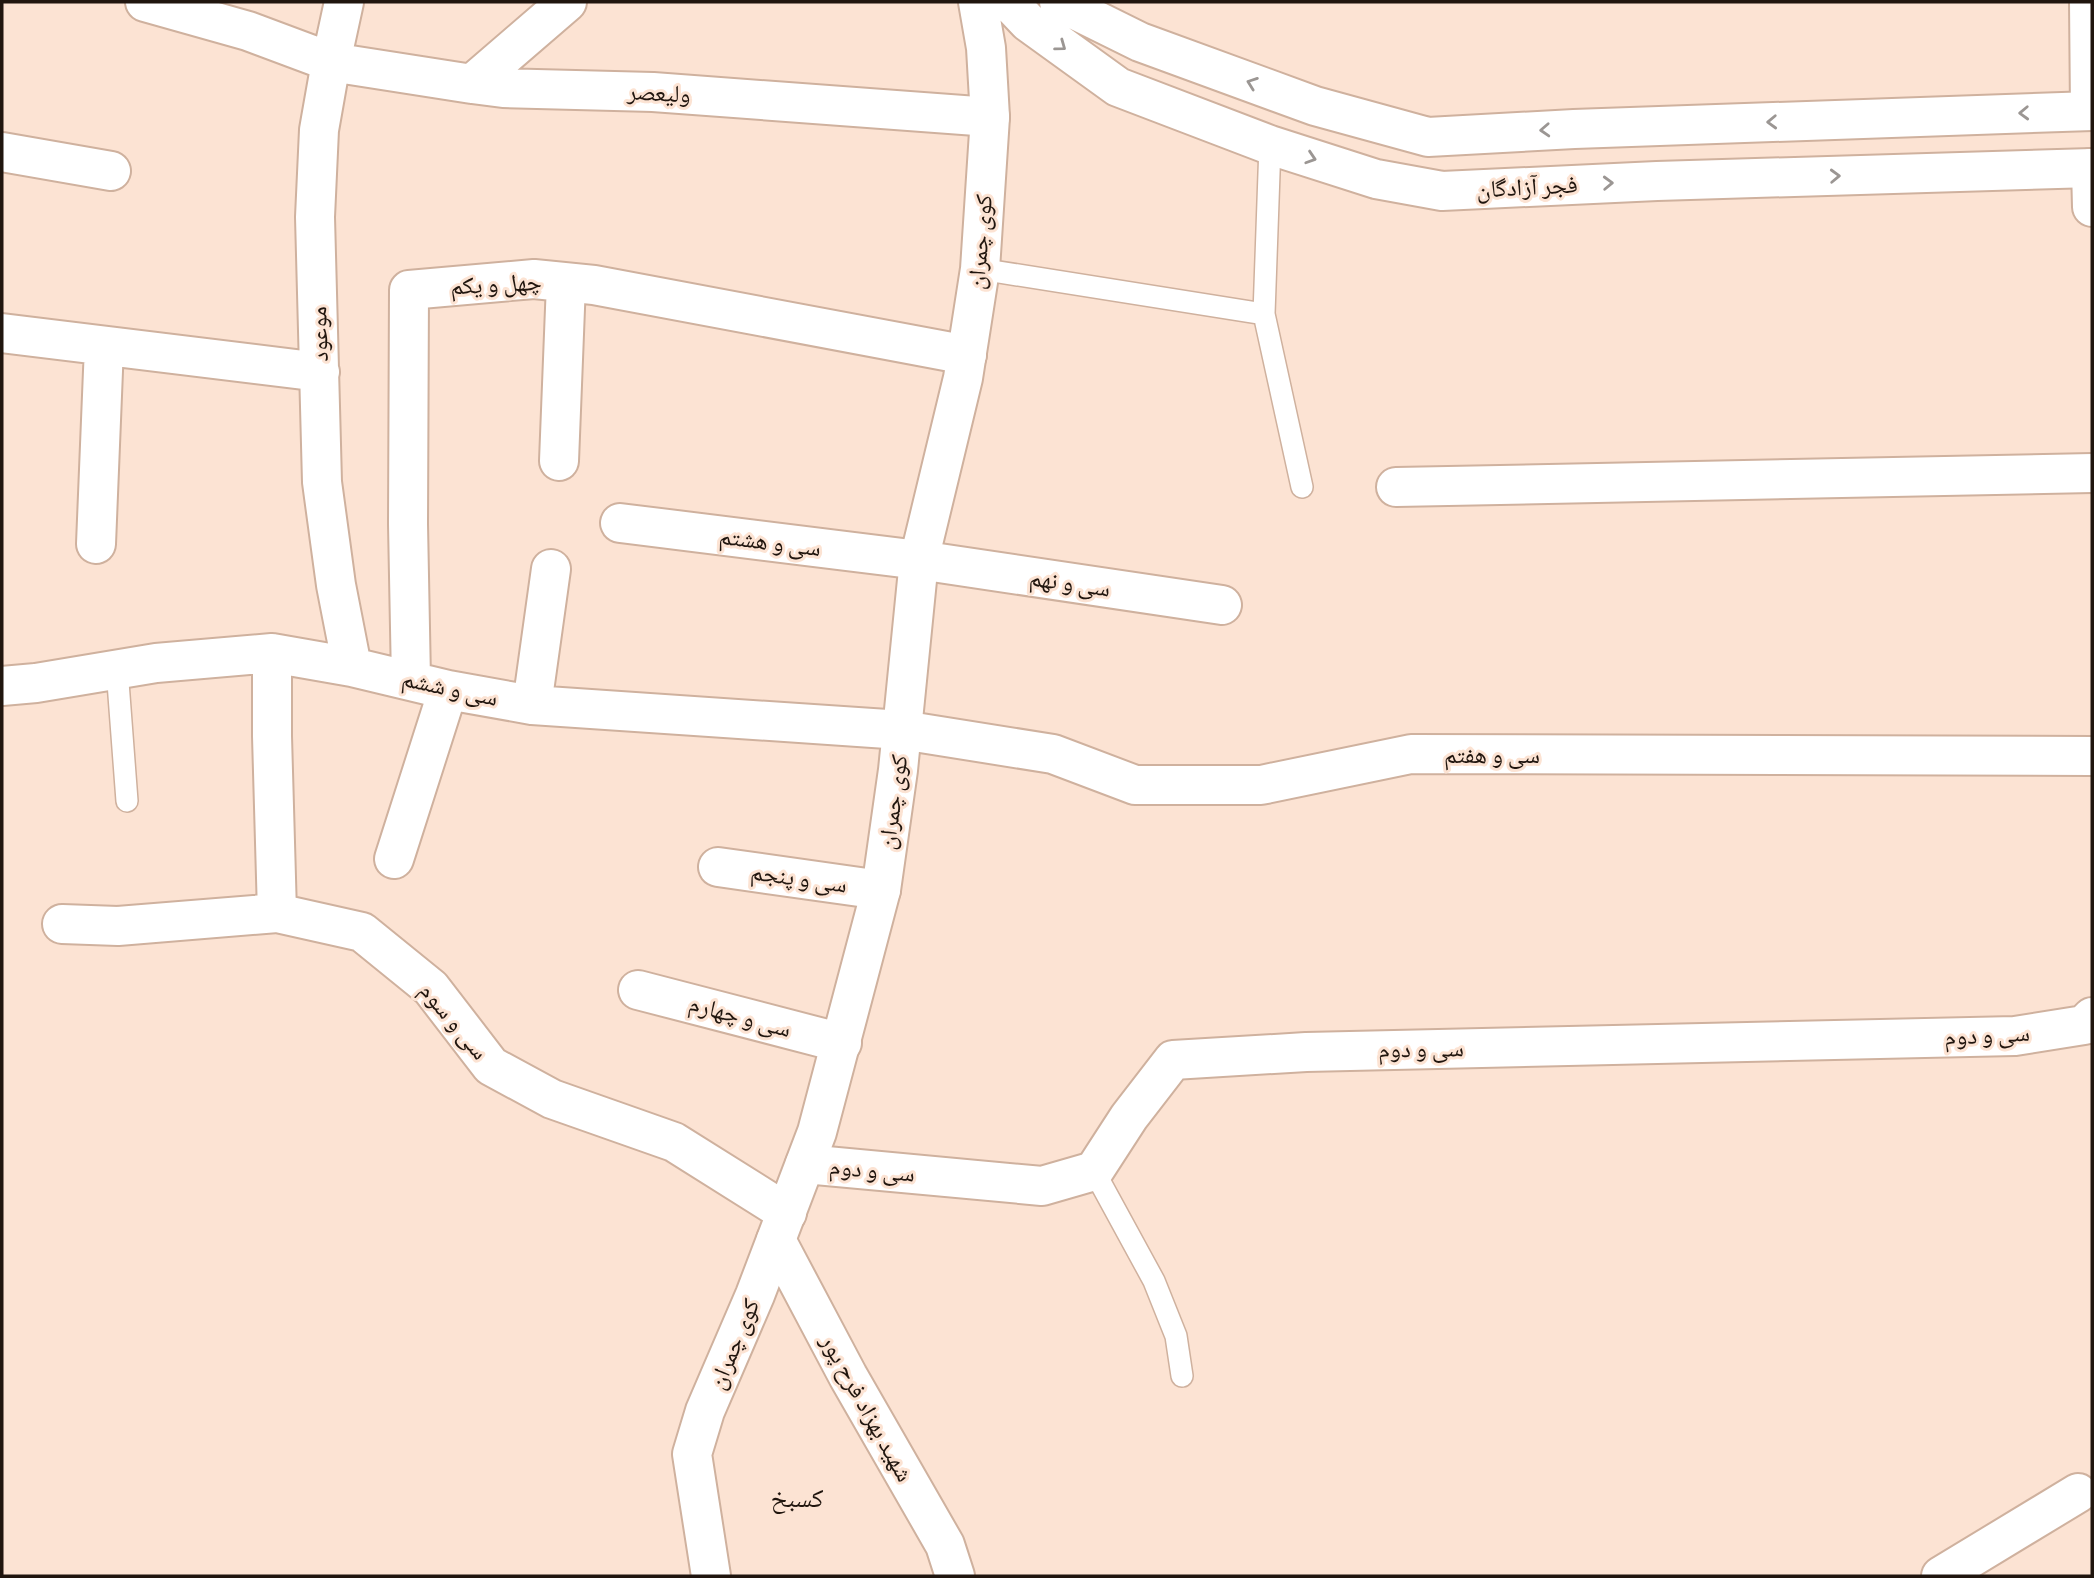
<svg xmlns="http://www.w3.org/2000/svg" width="2094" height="1578" viewBox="0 0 2094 1578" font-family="Bitter,'Noto Naskh Arabic',serif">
<rect width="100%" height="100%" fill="#fce3d3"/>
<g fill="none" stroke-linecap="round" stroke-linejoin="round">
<defs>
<path id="service" d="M980,269L1264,314L1302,487
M1264,314L1270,145
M117,669L127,801
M1094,1171L1154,1281L1176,1336L1182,1376"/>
<path id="minor" d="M145,2L248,31L331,62L472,84L503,88L653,92L990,117
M344,2L331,62L319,130L315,217L322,482L336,585L352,667
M2089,2L2090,111
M472,84L567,2
M2,152L111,171
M2091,168L2092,207
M2,333L320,372
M559,461L566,283
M1396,487L2092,473
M620,523L919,560L1222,605
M96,544L104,346
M272,653V736L277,913
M411,680L408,524L409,290L534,279L594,285L967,355
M2,686L36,683L156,663L272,653L352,667L448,690L532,705L902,730L1053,754L1135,785H1261L1411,754L2092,756
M532,705L551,569
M394,859L448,690
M718,867L881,890
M62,924L118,926L277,913L362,932L431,988L491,1066L552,1099L674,1142L787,1213
M638,990L842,1043
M805,1164L1042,1186L1094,1171L1129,1117L1173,1060L1306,1052L2015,1036L2084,1025L2092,1017
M776,1240L848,1376L945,1545L955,1576
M1941,1576L2078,1493"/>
<path id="tertiary" d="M1009,2L1028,22L1118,87L1270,145L1376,179L1442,191L1657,181L2092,168
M1059,2L1140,42L1315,106L1428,137L1574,129L2092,111
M711,1576L692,1454L705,1411L755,1295L817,1132L881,890L898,770L919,560L963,378L980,269L990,117L986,48L978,2"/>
</defs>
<use href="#service" stroke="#cfb19e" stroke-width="24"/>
<use href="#minor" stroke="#cfb19e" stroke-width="42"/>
<use href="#tertiary" stroke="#cfb19e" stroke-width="42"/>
<use href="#service" stroke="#fff" stroke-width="21"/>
<use href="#minor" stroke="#fff" stroke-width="38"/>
<use href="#tertiary" stroke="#fff" stroke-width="38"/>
</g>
<defs><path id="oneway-chevron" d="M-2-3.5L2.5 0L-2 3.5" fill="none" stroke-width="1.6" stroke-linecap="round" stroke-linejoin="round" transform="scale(1.75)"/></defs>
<g stroke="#9b9693">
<use href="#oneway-chevron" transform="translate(1061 46) rotate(36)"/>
<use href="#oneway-chevron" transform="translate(1252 83) rotate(-160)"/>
<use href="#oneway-chevron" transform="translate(2024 113) rotate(178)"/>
<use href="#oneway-chevron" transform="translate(1772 122) rotate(178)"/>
<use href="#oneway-chevron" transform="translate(1545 130) rotate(177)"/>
<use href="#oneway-chevron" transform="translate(1311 158) rotate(18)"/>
<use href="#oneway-chevron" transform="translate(1835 176) rotate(-2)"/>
<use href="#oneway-chevron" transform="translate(1608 183) rotate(-2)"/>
</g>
<g text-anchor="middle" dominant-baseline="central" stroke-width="6" stroke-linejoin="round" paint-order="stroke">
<g font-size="24" fill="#20150e" stroke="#fce3d3">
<text transform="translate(659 93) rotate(3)">ولیعصر</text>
<text transform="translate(1527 187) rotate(-3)">فجر آزادگان</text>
<text transform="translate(980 242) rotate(-85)">کوی چمران</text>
<text transform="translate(496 284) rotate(-3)">چهل و یکم</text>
<text transform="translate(319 334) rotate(-92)">موعود</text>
<text transform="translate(770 542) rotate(7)">سی و هشتم</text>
<text transform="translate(1070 583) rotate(8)">سی و نهم</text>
<text transform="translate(450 688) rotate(12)">سی و ششم</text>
<text x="1492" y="755">سی و هفتم</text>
<text transform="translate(893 802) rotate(-82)">کوی چمران</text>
<text transform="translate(799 878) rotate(8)">سی و پنجم</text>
<text transform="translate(740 1016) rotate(15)">سی و چهارم</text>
<text transform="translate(454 1021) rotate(50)">سی و سوم</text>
<text transform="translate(1987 1035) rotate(-3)">سی و دوم</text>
<text transform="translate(1421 1049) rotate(-1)">سی و دوم</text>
<text transform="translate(872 1170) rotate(5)">سی و دوم</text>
<text transform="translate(734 1344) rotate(-67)">کوی چمران</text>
<text transform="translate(867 1408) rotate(61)">شهید بهزاد فرح پور</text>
</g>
<g font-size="26" fill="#20150e" stroke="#fce3d3">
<text x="797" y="1498">کسبخ</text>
</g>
</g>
<rect width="2094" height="1578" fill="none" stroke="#20150e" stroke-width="7"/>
</svg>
